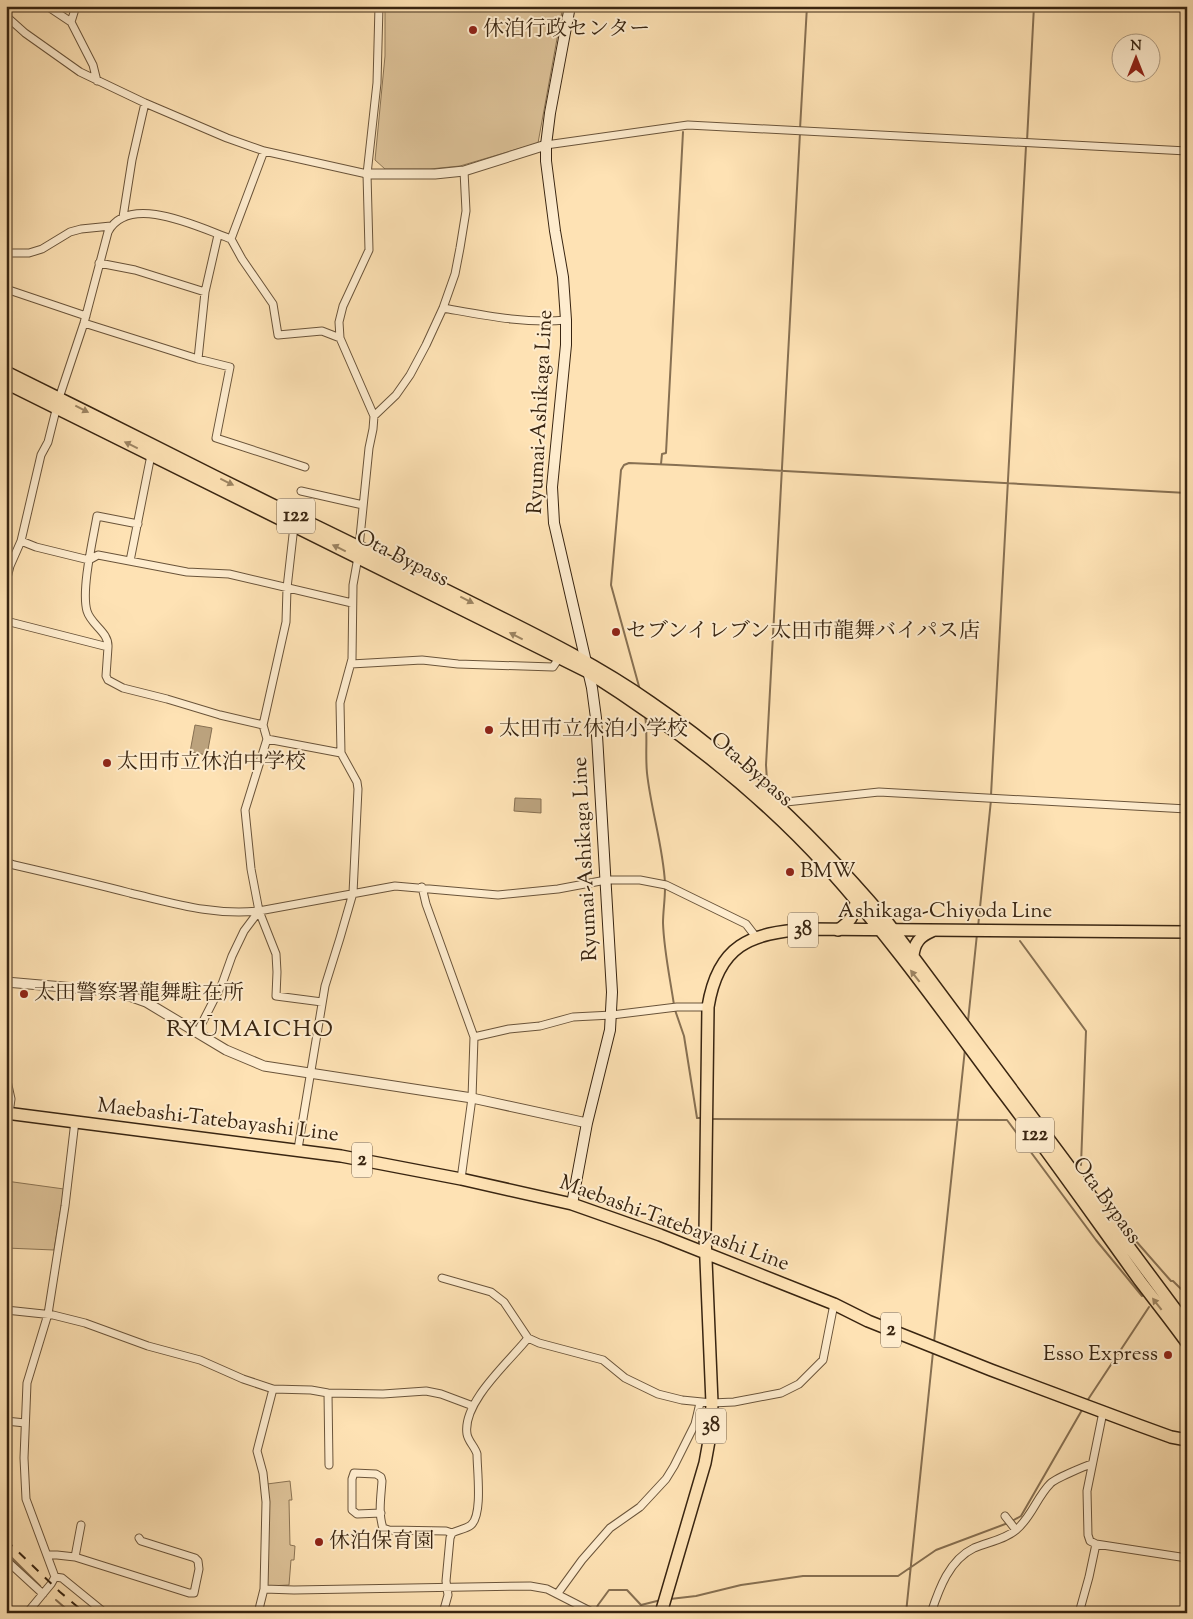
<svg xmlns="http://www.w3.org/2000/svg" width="1193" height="1619" viewBox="0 0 1193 1619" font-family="'Sorts Mill Goudy','Noto Serif JP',serif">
<rect width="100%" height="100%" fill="#fee2b4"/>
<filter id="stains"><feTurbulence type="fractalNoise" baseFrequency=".004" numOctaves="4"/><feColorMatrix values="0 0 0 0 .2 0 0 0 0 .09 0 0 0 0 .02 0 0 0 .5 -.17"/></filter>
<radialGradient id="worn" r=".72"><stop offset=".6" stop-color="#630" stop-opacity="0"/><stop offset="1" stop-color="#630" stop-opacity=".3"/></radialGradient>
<path fill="#ddc298" stroke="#8b7454" d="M385,6H563L538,143L460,166L430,169H385L375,160L385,56Z
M6,1181L64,1189L54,1250L6,1248Z
M290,1481L292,1500H289L290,1545L295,1546L294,1560H291L289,1585L267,1586V1484Z"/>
<path fill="#bba27d" stroke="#877052" d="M195,725L212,728L207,755L190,752Z
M515,798L541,799V813L514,811Z"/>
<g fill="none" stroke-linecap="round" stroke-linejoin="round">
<path stroke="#877052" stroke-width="2" d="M800,129L807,6
M1027,141L1034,6
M661,464L662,454L666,453L683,132
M640,690L611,585L621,470L624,465L629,463L676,465L1187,493
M645,715C648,734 645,753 647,773C651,810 663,846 665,883
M991,795L1026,146
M783,797L767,781L766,765L800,133
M665,888C665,900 663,912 663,923C664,951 670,978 674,1005
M978,927L991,800
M1020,941L1086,1031L1081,1165
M675,1010L684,1036L697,1118H701
M968,1021L977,934
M711,1119L1007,1120L1096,1240L1142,1296
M1135,1240L1171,1281H1173L1181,1289L1187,1287
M934,1342L965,1049
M1087,1401L1149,1307
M1012,1521L1021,1516L1082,1410
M6,1552L40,1586
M670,1599L696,1596L741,1585L803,1576H898L936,1550L1008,1523
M56,1600L71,1613
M595,1612L598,1605L609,1590H627L641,1605L661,1600
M906,1613L933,1352"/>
<defs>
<path id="minor" d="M47,6L71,22
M76,6L71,22L93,65L97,81
M6,16L25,33L80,72L145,103L227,138L264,151L367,174
M546,145L688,125L1187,151
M123,217L132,160L145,103
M231,239L264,151
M6,253H29L42,249L70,232L81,229L111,226
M99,263L135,270L205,292
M6,289L86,316
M443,308C483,315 525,324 566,320
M84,323L198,359L230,367L216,438L305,467
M198,359L205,292L218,235
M374,416L396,395L410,375L426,345L443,308L455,274L460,248L466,211L464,171
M301,491L363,505
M294,526L287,588L286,622L263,725L267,739L341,753
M21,541L36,547L89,560L98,555L187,572L229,574L352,603
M130,561L151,455
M6,582L10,566L21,541L41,455L48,442L59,398L84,323L108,232C129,192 200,228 231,239L242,259L273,304L278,335L322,331L340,338
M6,621L108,647L106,676L108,680L123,688L167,699L220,715L263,725
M108,647C109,632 91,625 87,611C81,590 93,539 97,516L138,524
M351,664L422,660L458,664L553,667L559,658
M267,739L245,810L251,869L259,911L276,954L277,972L276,996L322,1002
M780,806L786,802L879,792L1187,809
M6,862L14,865C53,874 92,883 130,893C173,903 214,916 259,911L395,886L498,895L558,889L606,880H640L666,885L746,924L756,937
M422,887L426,904L474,1037L472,1098L461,1179
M197,1033L222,984L232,956L244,931L259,911
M474,1037L509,1029L540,1026L573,1017L612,1015L677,1007H708
M298,1149L325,986L340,938L353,893L358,789L357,782L341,753L340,703L352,659L353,585L358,557L369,448L373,429L374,416L340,338L339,322L343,306L369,250L367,174L377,83L379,6
M442,1278L491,1292L504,1302L528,1338L539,1343L603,1360L625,1378L658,1394L682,1400L712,1403L734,1402L781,1393L799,1384L823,1360L834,1304
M6,1310L53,1315L85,1323L148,1346L200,1360L243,1379L273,1389L311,1390L328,1393L383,1394L426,1391L441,1394L473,1406
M328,1393L329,1465
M1103,1412L1087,1491L1088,1535L1090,1541L1096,1544L1187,1558
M6,1421L25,1423
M381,1513L357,1514L352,1510V1479L354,1473L376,1474L381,1477L382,1481C381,1496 378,1514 383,1528L389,1530L446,1531L452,1533
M1005,1516L1016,1530
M48,1555H57L75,1557L189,1593H194L199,1569L198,1561L195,1558L141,1541L139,1538
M75,1557L81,1525
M6,1560L43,1594
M55,1577L62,1578L105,1613
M264,1589L294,1590L530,1586L547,1589L594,1613
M558,1593L582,1560L610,1528L640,1507L666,1479L674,1466L695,1424L700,1403
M27,1613L51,1584L55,1577L26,1499L24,1458L27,1383L48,1314L65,1206L75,1121
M258,1613L264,1589L266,1502L263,1473L257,1451L273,1389
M443,1613L448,1595L446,1581L450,1538L452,1533C458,1530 466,1529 471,1525C483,1515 477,1470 477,1454C475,1447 468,1441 467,1434C462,1402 510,1361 528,1338
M931,1613C939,1589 949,1560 974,1548C988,1542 1004,1540 1016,1530C1031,1518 1037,1497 1050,1484C1054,1479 1085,1466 1092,1464
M1079,1613L1089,1577L1096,1544"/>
<path id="tertiary" d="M367,174H435L464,171L546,145
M6,982L109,991L121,993L146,1002L226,1050L264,1066L472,1098L587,1123
M6,1081L10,1099L8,1113"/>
<path id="secondary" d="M570,6L550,113L546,145V161L555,231L563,277L566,320V345L552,487L554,523L592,688L596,718L612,992L610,1030L587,1123L572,1204"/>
<path id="primary" d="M6,1113L341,1156L461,1179L572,1204L660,1235L834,1304L868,1321L991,1370L1138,1425L1171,1437L1187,1440
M661,1613L705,1463L711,1430L712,1403L705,1236L708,1007C718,945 750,933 807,929L1187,932"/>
<path id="trunk" d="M6,372C102,419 197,468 293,515C354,544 415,575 476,605C536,635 596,664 650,702C738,762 816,838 885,919L1187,1325
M6,383L588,672C675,727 758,791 827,867C889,936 943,1012 998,1086C1047,1150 1093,1216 1140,1281C1156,1302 1172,1322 1187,1343
M838,930C850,922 854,916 856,902
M913,956C914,943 920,936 932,931"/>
</defs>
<use href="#minor" stroke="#6a543a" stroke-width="9"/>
<use href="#tertiary" stroke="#6a543a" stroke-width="11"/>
<use href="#secondary" stroke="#392511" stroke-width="12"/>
<use href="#primary" stroke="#392511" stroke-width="14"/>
<use href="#trunk" stroke="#392511" stroke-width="14"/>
<use href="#minor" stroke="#feecce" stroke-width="7"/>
<use href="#tertiary" stroke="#feecce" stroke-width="9"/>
<use href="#secondary" stroke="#feecce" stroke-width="10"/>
<use href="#primary" stroke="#fee2b4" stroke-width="11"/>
<use href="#trunk" stroke="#fee2b4" stroke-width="11"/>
<path stroke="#392511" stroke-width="2" stroke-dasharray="9 9" stroke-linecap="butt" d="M6,1540L60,1592L85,1613"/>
</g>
<defs><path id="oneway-solid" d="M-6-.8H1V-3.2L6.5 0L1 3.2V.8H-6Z" transform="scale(1.25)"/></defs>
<g fill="#9c8462">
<use href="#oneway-solid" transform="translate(82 409) rotate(27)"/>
<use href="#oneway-solid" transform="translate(131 445) rotate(-154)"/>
<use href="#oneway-solid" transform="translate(227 482) rotate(26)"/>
<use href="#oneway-solid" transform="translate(339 548) rotate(-154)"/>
<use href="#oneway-solid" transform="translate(467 600) rotate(27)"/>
<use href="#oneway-solid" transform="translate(516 636) rotate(-153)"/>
<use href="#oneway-solid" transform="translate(915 976) rotate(-128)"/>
<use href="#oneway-solid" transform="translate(1157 1304) rotate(-128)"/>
</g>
<g fill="#8f2418" stroke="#feecce" stroke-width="2">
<circle cx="473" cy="30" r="5"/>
<circle cx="616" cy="632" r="5"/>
<circle cx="489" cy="730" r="5"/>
<circle cx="107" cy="763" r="5"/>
<circle cx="790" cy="872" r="5"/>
<circle cx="24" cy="994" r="5"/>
<circle cx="1168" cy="1355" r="5"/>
<circle cx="319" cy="1542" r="5"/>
</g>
<g text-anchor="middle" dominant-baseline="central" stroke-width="4" stroke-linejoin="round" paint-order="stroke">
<g fill="#feecce" stroke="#74614a" stroke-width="1">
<rect x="277" y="498.5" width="38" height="35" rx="4"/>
<rect x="788" y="912.5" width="30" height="35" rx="4"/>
<rect x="1016" y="1117.5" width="38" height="35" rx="4"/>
<rect x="352" y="1142.5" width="20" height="35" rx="4"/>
<rect x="881" y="1312.5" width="20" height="35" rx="4"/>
<rect x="696" y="1408.5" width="30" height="35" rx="4"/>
</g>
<g font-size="20" font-weight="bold" fill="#392511">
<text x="296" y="516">122</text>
<text x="803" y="930">38</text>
<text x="1035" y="1135">122</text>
<text x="362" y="1160">2</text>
<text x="891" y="1330">2</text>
<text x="711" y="1426">38</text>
</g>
<g font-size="21" fill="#392511" stroke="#feecce" text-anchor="start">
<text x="483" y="30">休泊行政センター</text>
<text x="626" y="632">セブンイレブン太田市龍舞バイパス店</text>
<text x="499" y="730">太田市立休泊小学校</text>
<text x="117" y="763">太田市立休泊中学校</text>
<text x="800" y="872">BMW</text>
<text x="34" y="994">太田警察署龍舞駐在所</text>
<text x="1158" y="1355" text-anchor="end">Esso Express</text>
<text x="329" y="1542">休泊保育園</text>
</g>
<g font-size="21" fill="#392511" stroke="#feecce">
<text transform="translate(541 412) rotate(-87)">Ryumai-Ashikaga Line</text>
<text transform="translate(402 559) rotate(27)">Ota Bypass</text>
<text transform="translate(751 770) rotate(41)">Ota Bypass</text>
<text transform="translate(586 859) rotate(-93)">Ryumai-Ashikaga Line</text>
<text x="945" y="912">Ashikaga-Chiyoda Line</text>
<text transform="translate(218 1121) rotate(7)">Maebashi-Tatebayashi Line</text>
<text transform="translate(1106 1201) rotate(54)">Ota Bypass</text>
<text transform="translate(674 1224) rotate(20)">Maebashi-Tatebayashi Line</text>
</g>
<g font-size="24" letter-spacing="1" fill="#392511" stroke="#feecce">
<text x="250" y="1030">RYŪMAICHO</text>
</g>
</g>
<rect width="1193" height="1619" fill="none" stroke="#fee2b4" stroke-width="25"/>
<rect x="8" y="8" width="1178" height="1604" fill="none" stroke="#392511" stroke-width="2.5"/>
<rect x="12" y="12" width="1168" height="1594" fill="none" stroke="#392511"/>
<g transform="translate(1136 58)"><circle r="24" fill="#feecce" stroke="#af9c82"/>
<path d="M0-4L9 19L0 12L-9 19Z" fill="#8f2418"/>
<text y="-8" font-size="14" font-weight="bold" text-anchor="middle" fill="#392511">N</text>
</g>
<rect width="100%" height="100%" filter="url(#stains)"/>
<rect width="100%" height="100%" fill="url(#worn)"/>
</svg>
